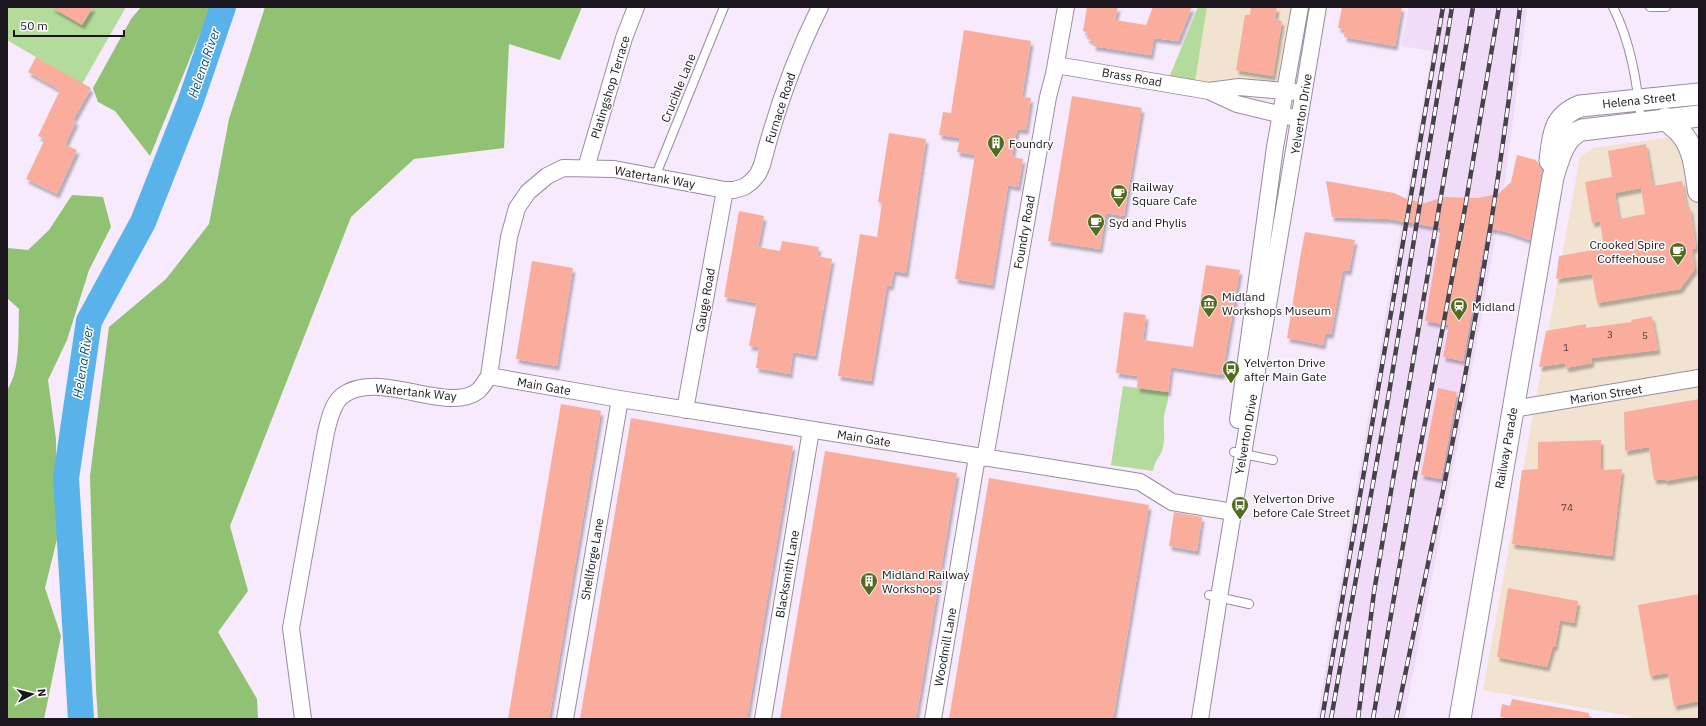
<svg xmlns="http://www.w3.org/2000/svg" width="1706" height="726" viewBox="0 0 1706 726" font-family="'IBM Plex Sans',sans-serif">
<defs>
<filter id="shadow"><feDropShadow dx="2.5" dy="4.5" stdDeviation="1" flood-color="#0004"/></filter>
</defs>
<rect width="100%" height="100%" fill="#f6eafc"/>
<path fill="#f1e3d0" d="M1207,7H1300L1285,91L1194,88Z
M1699,133V719H1630L1629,716L1483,690L1580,157L1593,148Z"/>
<path fill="#f0dcf9" d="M1409,7H1527L1518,81L1505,181L1483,309L1449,493L1404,719H1317L1391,283L1432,51L1401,46Z"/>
<path fill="#b3db9b" d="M7,7H126L82,84L7,40Z
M1198,7H1207L1194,88L1167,83Z
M1123,386L1168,392C1169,402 1165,408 1164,417C1163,429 1166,439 1162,451C1158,459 1155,460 1153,471L1111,465Z"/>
<path fill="#91c172" d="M141,7H211L150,156L115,111L98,102L93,88L131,19Z
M265,7H582L560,60L509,44L504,148L414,159L351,217L230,526L248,591L218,632L257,699L258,719H98L96,690L90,476L109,327L166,279L209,224L229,119Z
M72,195L103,197L111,227L89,270L67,340L48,380L56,439L57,539L45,588L61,636L44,719H7V390C21,371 18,332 19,309L7,298V248L28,250L49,230Z"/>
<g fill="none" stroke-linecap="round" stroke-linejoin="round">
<path stroke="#5ab2eb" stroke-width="26" d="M81,719L66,478L89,321L143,222L190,103L223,7"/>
</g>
<path fill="#faad9d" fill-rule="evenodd" filter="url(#shadow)" d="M51,7H93L82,25Z
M1087,7H1118L1115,20L1146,25L1153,7H1192L1178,41L1154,38L1151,55L1093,46L1094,41L1087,39L1088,33L1083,31Z
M1251,7H1277L1275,19L1282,21L1273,76L1236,70L1245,15H1250Z
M1342,7H1402L1395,46L1344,37L1345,30L1338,28Z
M964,30L1031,41L1022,97L1031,98L1026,130L1017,129L1012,157L1023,159L1018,187L1008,185L992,285L955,279L975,155L957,152L960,138L939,135L943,112L951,113Z
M36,57L91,88L73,120L76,121L65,145L77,150L57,194L26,179L45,139L38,136L60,90L28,72Z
M1072,96L1142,108L1124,216L1106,213L1100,249L1048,241Z
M889,133L926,139L906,273L894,271L891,286L887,285L871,381L838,376L860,234L877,237L882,203L878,202Z
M1646,144L1653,186L1682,181L1687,208L1690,207L1696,248L1692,249L1695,269L1680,289L1597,303L1592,274L1556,279L1559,256L1604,248L1600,221L1592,223L1585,182L1612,177L1608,151ZM1641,188L1645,214L1619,219L1615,193Z
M1517,155L1536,160L1542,169L1530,240L1507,232L1487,228L1463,361L1443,357L1449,325L1425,321L1441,228L1389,219L1332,217L1326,181L1394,193L1407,199L1425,203L1444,197L1478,198L1498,194L1511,182Z
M739,211L764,216L758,247L780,251L782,241L819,247L817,256L832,259L815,356L793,352L790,374L756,368L759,347L749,346L757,303L724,297Z
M1305,232L1355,240L1349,271L1343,270L1331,334H1325L1323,345L1287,338L1300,258Z
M532,261L573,268L557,366L516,359Z
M1206,265L1240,270L1222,375L1171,367L1168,392L1137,388L1138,376L1116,373L1124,312L1146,315L1143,340L1193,347Z
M1652,316L1658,350L1591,358L1592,363L1566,368L1565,363L1539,367L1546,331L1586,324V328L1632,322L1631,320Z
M1438,388L1457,392L1441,479L1421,475Z
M1699,399V475L1665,481V479L1654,480L1649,447L1625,451L1624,412Z
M561,404L601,411L549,719H508Z
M631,418L793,446L747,719H580Z
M1601,440V470L1622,469L1612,556L1512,544L1522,470L1538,469V442Z
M825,451L957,473L916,719H780Z
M989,478L1149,505L1113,719H949Z
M1174,512L1202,517L1197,551L1169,546Z
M1508,588L1578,601L1574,623L1560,620L1555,647L1553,646L1547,667L1497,657Z
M1699,594V701L1674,706L1668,673L1650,676L1638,605Z
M1512,699L1589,713V719H1518L1500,717L1502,704L1510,706Z"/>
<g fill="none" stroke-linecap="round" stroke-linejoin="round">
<defs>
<path id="service" d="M1613,7C1631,43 1637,82 1641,122
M1650,7H1666
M655,177L724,7
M1234,452L1273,460
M1209,595L1249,604"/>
<path id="minor" d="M1056,65L1209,91L1239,87L1296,92
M1209,91L1237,104L1291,117
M586,168L624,38L636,7
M489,376L620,399L1140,482L1172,502L1233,512
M1513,409L1699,378
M685,410L725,190
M1238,420L1275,147L1300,7
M985,458L1048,97L1054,74L1066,7
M303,719L291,628L326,432C329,421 332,404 342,396C378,368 447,415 478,391C482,387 486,381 489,376L509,237L517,208L528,192L547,176L563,168L614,169L725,190H734L744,187L751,182L758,174L762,165C776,110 795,57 820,7
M565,719L620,399
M763,719L811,430
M933,719L977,457
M1200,719L1219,597L1318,7"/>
<path id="tertiary" d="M1550,161C1553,135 1553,117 1580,106L1699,94
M1460,719L1553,177C1559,159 1563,137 1582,130L1699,116"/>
<path id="trunk" d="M1666,119C1672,125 1680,130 1684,137C1695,152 1696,173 1699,191"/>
</defs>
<use href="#service" stroke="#9a8ca1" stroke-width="10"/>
<use href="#minor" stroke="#9a8ca1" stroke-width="18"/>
<use href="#tertiary" stroke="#9a8ca1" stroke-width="23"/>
<use href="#trunk" stroke="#9a8ca1" stroke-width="24"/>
<use href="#service" stroke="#fff" stroke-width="8"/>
<use href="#minor" stroke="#fff" stroke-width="16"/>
<use href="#tertiary" stroke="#fff" stroke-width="21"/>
<use href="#trunk" stroke="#fff" stroke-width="22"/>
<defs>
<path id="rail" d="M1322,719L1443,7
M1331,719L1388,399L1452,7
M1358,719L1374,592L1473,7
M1373,719L1415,476L1464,214L1499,7
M1396,719C1411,643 1428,567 1443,491C1475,331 1502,170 1520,7"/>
</defs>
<use href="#rail" stroke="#47414b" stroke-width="4.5"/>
<use href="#rail" stroke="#fff" stroke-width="3" stroke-dasharray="9" stroke-linecap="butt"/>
</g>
<defs>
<symbol id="building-pin" viewBox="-11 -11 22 30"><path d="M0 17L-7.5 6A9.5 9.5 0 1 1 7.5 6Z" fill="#516c1f" stroke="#fff"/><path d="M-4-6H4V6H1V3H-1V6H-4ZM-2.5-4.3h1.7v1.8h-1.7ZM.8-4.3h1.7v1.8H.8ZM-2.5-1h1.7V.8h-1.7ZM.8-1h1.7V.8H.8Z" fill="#fff"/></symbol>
<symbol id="cafe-pin" viewBox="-11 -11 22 30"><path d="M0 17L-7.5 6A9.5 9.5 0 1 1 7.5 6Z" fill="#516c1f" stroke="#fff"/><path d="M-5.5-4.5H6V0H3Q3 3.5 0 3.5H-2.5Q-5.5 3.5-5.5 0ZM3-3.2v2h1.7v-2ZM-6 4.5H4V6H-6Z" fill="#fff"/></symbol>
<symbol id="museum-pin" viewBox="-11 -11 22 30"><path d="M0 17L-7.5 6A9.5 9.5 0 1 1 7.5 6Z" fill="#516c1f" stroke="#fff"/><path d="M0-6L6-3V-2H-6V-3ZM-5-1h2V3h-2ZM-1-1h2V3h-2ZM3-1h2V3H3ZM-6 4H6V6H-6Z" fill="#fff"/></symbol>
<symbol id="station-pin" viewBox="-11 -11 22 30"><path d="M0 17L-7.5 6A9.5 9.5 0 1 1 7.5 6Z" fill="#516c1f" stroke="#fff"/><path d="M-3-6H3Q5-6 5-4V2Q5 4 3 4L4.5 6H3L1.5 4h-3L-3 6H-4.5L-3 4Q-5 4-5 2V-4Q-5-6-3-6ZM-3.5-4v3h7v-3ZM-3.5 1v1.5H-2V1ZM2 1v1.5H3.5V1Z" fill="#fff"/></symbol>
<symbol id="bus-pin" viewBox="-11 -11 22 30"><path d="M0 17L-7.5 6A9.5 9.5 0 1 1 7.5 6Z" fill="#516c1f" stroke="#fff"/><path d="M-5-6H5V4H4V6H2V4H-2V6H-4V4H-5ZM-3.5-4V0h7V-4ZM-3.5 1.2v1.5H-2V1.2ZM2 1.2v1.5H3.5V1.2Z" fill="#fff"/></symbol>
</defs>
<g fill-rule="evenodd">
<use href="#building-pin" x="986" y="133" width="20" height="27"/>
<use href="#cafe-pin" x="1109" y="183" width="20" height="27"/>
<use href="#cafe-pin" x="1086" y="212" width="20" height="27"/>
<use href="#cafe-pin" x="1668" y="241" width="20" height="27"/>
<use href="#museum-pin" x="1199" y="293" width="20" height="27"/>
<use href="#station-pin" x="1449" y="296" width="20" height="27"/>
<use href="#bus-pin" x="1221" y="359" width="20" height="27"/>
<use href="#bus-pin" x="1230" y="495" width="20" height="27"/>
<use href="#building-pin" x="859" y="571" width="20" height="27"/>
</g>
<g text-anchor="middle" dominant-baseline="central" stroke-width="3" stroke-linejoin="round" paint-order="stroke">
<g font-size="10" fill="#533c3e">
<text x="1610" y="334">3</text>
<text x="1645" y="335">5</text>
<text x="1566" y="347">1</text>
<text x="1567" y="507">74</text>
</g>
<g font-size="12" fill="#1b161e" stroke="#fff">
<text transform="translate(1132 77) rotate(10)">Brass Road</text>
<text transform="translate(610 87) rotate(-73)">Platingshop Terrace</text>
<text transform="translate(678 88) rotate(-68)">Crucible Lane</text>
<text transform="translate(1639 100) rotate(-6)">Helena Street</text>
<text transform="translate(780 108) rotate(-72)">Furnace Road</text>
<text transform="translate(1301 114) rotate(-81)">Yelverton Drive</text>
<text transform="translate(655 177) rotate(10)">Watertank Way</text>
<text transform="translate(1024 232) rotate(-80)">Foundry Road</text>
<text transform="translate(705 300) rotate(-80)">Gauge Road</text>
<text transform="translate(544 386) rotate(10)">Main Gate</text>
<text transform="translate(416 392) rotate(6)">Watertank Way</text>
<text transform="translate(1606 394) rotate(-9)">Marion Street</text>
<text transform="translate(1246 434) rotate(-80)">Yelverton Drive</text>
<text transform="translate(864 438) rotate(9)">Main Gate</text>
<text transform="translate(1506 448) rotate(-80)">Railway Parade</text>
<text transform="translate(592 559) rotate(-80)">Shellforge Lane</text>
<text transform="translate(787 574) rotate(-80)">Blacksmith Lane</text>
<text transform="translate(945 647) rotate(-80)">Woodmill Lane</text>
</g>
<g font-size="12" fill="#1b161e" stroke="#fff" text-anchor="start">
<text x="1009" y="143">Foundry</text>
<text x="1132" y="186">Railway<tspan x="1132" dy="14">Square Cafe</tspan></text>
<text x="1109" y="222">Syd and Phylis</text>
<text x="1665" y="244" text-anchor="end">Crooked Spire<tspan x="1665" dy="14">Coffeehouse</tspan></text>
<text x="1222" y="296">Midland<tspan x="1222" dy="14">Workshops Museum</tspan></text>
<text x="1472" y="306">Midland</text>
<text x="1244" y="362">Yelverton Drive<tspan x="1244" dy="14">after Main Gate</tspan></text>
<text x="1253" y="498">Yelverton Drive<tspan x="1253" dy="14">before Cale Street</tspan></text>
<text x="882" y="574">Midland Railway<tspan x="882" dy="14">Workshops</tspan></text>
</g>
<g font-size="13" font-style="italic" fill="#044d72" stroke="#fff">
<text transform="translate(204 63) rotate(-71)">Helena River</text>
<text transform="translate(83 362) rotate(-81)">Helena River</text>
</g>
</g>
<rect width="1706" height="726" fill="none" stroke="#1b161e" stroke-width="16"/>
<g transform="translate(32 694) rotate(83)" stroke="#ffffff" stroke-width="3" paint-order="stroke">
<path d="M0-3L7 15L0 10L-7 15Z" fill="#1b161e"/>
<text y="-6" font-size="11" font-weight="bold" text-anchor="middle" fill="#1b161e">N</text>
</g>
<path d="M14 30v6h110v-6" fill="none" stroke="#1b161e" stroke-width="2"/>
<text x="20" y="30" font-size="12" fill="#1b161e" stroke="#ffffff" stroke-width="3" paint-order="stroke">50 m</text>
</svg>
